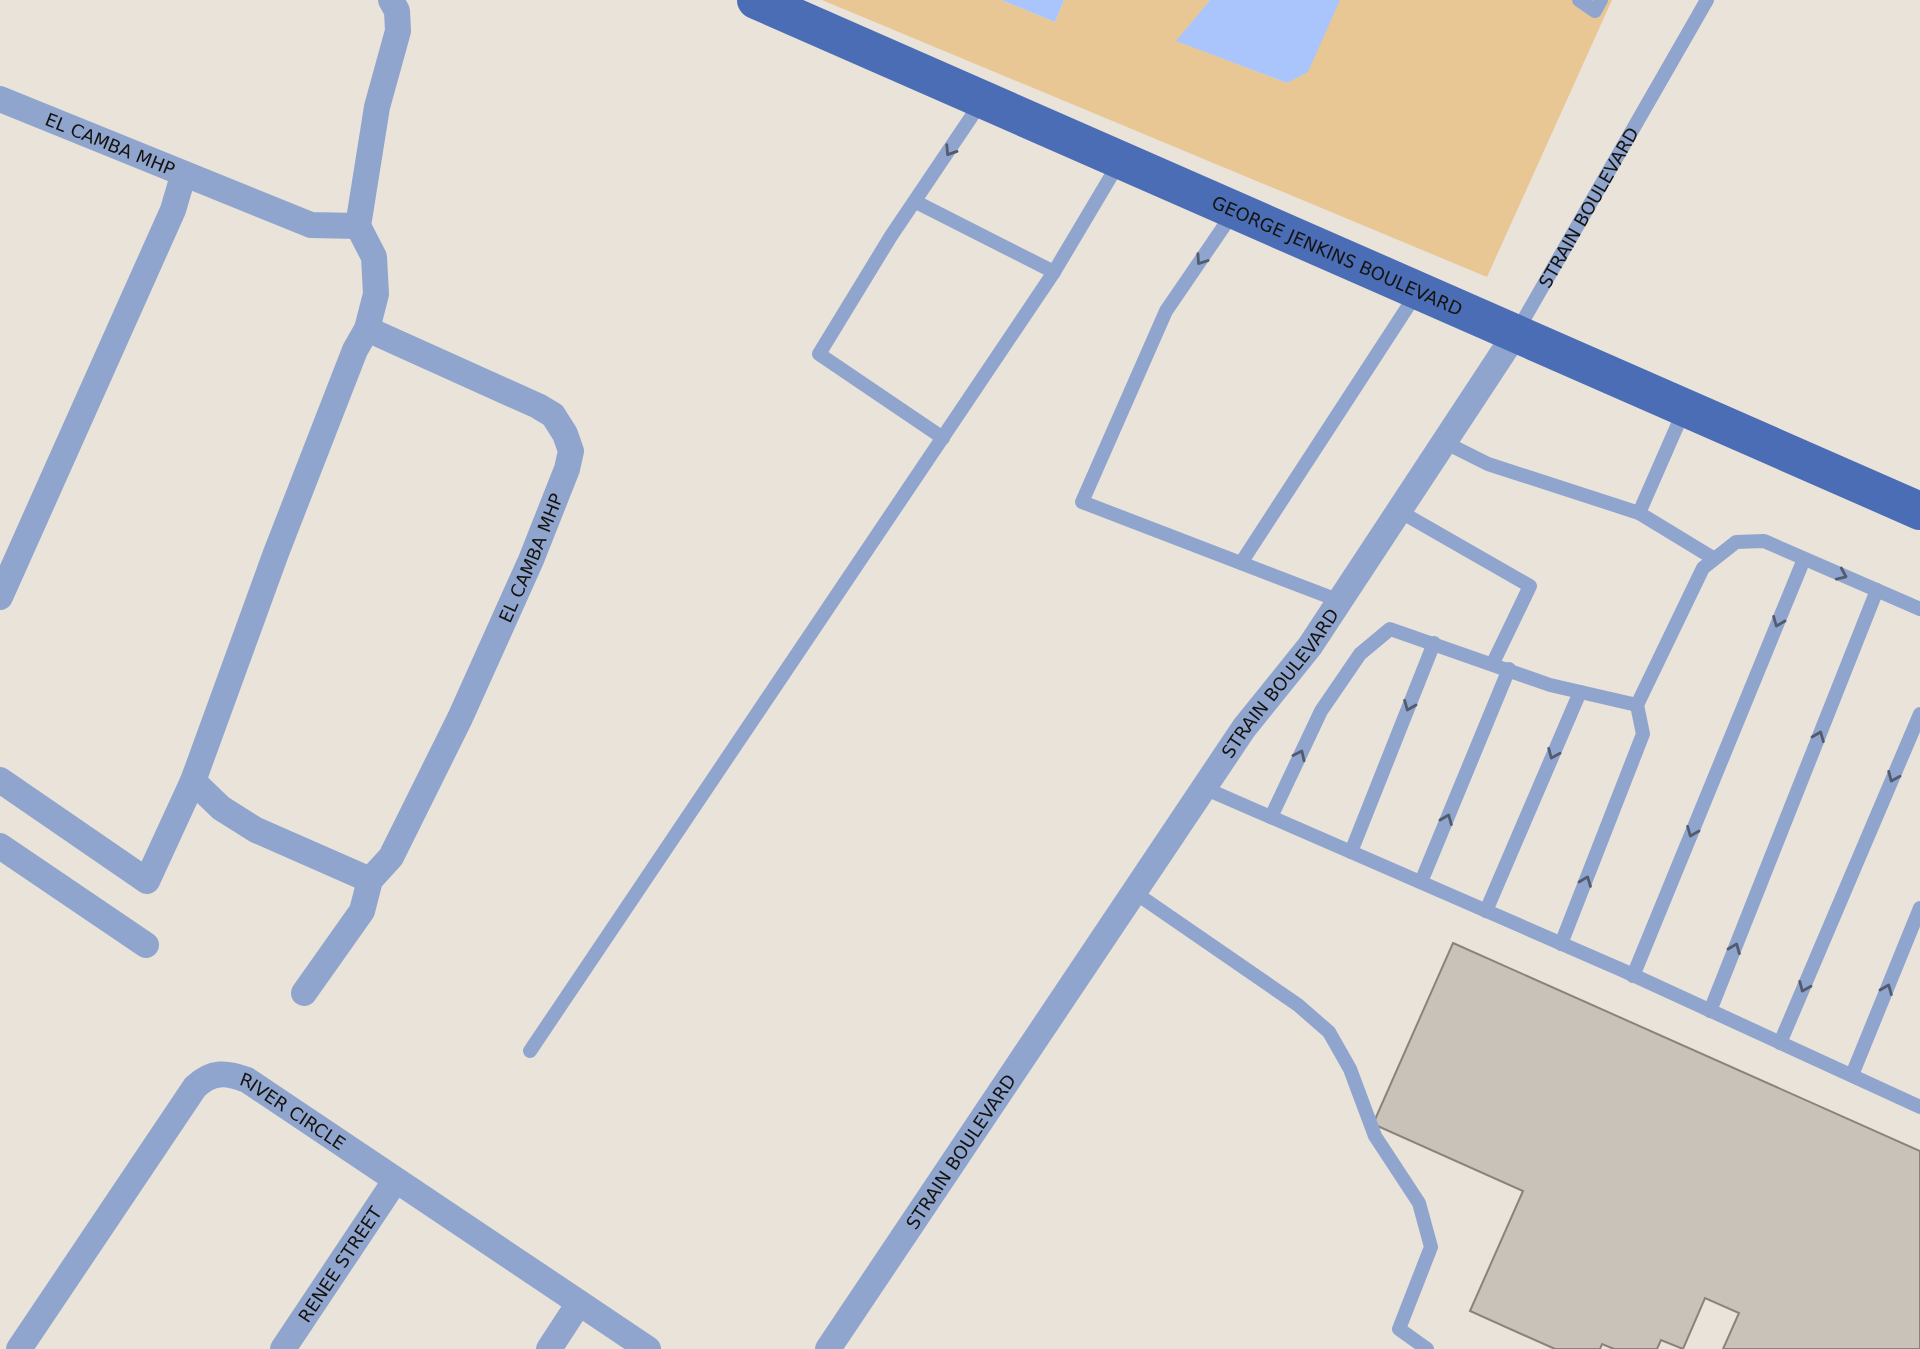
<svg xmlns="http://www.w3.org/2000/svg" width="1920" height="1349" viewBox="0 0 1920 1349" font-family="'DejaVu Sans',sans-serif">
<rect width="100%" height="100%" fill="#e9e3da"/>
<path fill="#e8c795" d="M822,0H1001L1055,22L1064,0H1210L1177,41L1287,83L1340,0H1612L1487,277Z"/>
<path fill="#aac5fb" d="M1001,0H1064L1055,22Z
M1210,0H1340L1308,72L1287,83L1176,41Z"/>
<path fill="#c8c2b9" stroke="#89837b" stroke-width="2" d="M1453,943L1920,1151V1349H1723L1739,1313L1705,1298L1683,1349L1661,1340L1657,1349H1614L1602,1344L1600,1349H1555L1470,1311L1523,1191L1373,1124Z"/>
<g fill="none" stroke-linecap="round" stroke-linejoin="round">
<g stroke="#90a5cd" stroke-width="14">
<path d="M1579,0L1595,11L1601,0"/>
<path d="M916,202L1054,272"/>
<path d="M1233,213L1166,311L1082,502L1340,601"/>
<path id="s1" d="M1516,333L1707,0"/>
<path d="M1685,408L1639,513L1713,558"/>
<path d="M943,438L819,354L891,236L982,101"/>
<path d="M1444,442L1488,464L1639,513"/>
<path d="M1399,511L1530,586L1493,663"/>
<path d="M1241,563L1418,291"/>
<path d="M1204,788L1622,970L1920,1107"/>
<path d="M1271,817L1321,711L1360,654L1390,629L1550,685L1637,705L1703,568L1736,542L1764,541L1920,609"/>
<path d="M1351,852L1434,643"/>
<path d="M1421,882L1509,669"/>
<path d="M1134,892L1298,1005L1329,1032L1350,1069L1375,1136L1419,1203L1431,1247L1399,1329L1427,1349"/>
<path d="M1486,911L1580,692"/>
<path d="M1561,944L1643,734L1637,705"/>
<path d="M1633,976L1804,559"/>
<path d="M1710,1011L1877,590"/>
<path d="M1780,1043L1920,714"/>
<path d="M530,1051L1054,272L1120,161"/>
<path d="M1852,1075L1920,908"/>
</g>
<g stroke="#90a5cd" stroke-width="26">
<path id="s2" d="M0,99L311,225L358,226"/>
<path d="M0,597L173,210L183,176"/>
<path d="M0,780L147,881L193,781L276,553L355,350L367,329L376,294L374,257L358,226L377,107L398,31L397,11L391,0"/>
<path d="M193,781L221,808L256,830L370,880"/>
<path d="M0,846L146,945"/>
<path id="s3" d="M304,993L362,911L370,880L391,857L460,718L531,560L567,469L571,451L565,434L553,415L538,406L367,329"/>
<path id="s4" d="M19,1349L195,1087C212,1071 226,1072 247,1080L648,1349"/>
<path id="s5" d="M283,1349L395,1181"/>
<path d="M549,1349L579,1303"/>
<path id="s6" d="M828,1349L1244,728L1310,646L1516,333"/>
</g>
<path stroke="#4b6db5" stroke-width="38" id="s7" d="M756,0L1920,511"/>
</g>
<defs><path id="oneway-chevron" d="M-2-3.5L2.5 0L-2 3.5" fill="none" stroke-width="1.6" stroke-linecap="round" stroke-linejoin="round" transform="scale(1.75)"/></defs>
<g stroke="#525c6e">
<use href="#oneway-chevron" transform="translate(950 151) rotate(123)"/>
<use href="#oneway-chevron" transform="translate(1201 260) rotate(124)"/>
<use href="#oneway-chevron" transform="translate(1842 575) rotate(24)"/>
<use href="#oneway-chevron" transform="translate(1778 622) rotate(112)"/>
<use href="#oneway-chevron" transform="translate(1409 706) rotate(112)"/>
<use href="#oneway-chevron" transform="translate(1819 736) rotate(-68)"/>
<use href="#oneway-chevron" transform="translate(1553 754) rotate(113)"/>
<use href="#oneway-chevron" transform="translate(1300 755) rotate(-65)"/>
<use href="#oneway-chevron" transform="translate(1893 777) rotate(113)"/>
<use href="#oneway-chevron" transform="translate(1447 819) rotate(-68)"/>
<use href="#oneway-chevron" transform="translate(1692 832) rotate(112)"/>
<use href="#oneway-chevron" transform="translate(1586 881) rotate(-69)"/>
<use href="#oneway-chevron" transform="translate(1735 948) rotate(-68)"/>
<use href="#oneway-chevron" transform="translate(1804 987) rotate(113)"/>
<use href="#oneway-chevron" transform="translate(1887 989) rotate(-68)"/>
</g>
<g text-anchor="middle" dominant-baseline="central" stroke-width="6" stroke-linejoin="round" paint-order="stroke">
<g font-size="18" fill="#151310" stroke="#e9e3da">
<text stroke="none"><textPath href="#s2" startOffset="119">EL CAMBA MHP</textPath></text>
<text stroke="none"><textPath href="#s1" startOffset="145">STRAIN BOULEVARD</textPath></text>
<text stroke="none"><textPath href="#s7" startOffset="635">GEORGE JENKINS BOULEVARD</textPath></text>
<text stroke="none"><textPath href="#s3" startOffset="494">EL CAMBA MHP</textPath></text>
<text stroke="none"><textPath href="#s6" startOffset="805">STRAIN BOULEVARD</textPath></text>
<text stroke="none"><textPath href="#s4" startOffset="427">RIVER CIRCLE</textPath></text>
<text stroke="none"><textPath href="#s6" startOffset="238">STRAIN BOULEVARD</textPath></text>
<text stroke="none"><textPath href="#s5" startOffset="102">RENEE STREET</textPath></text>
</g>
</g>
</svg>
